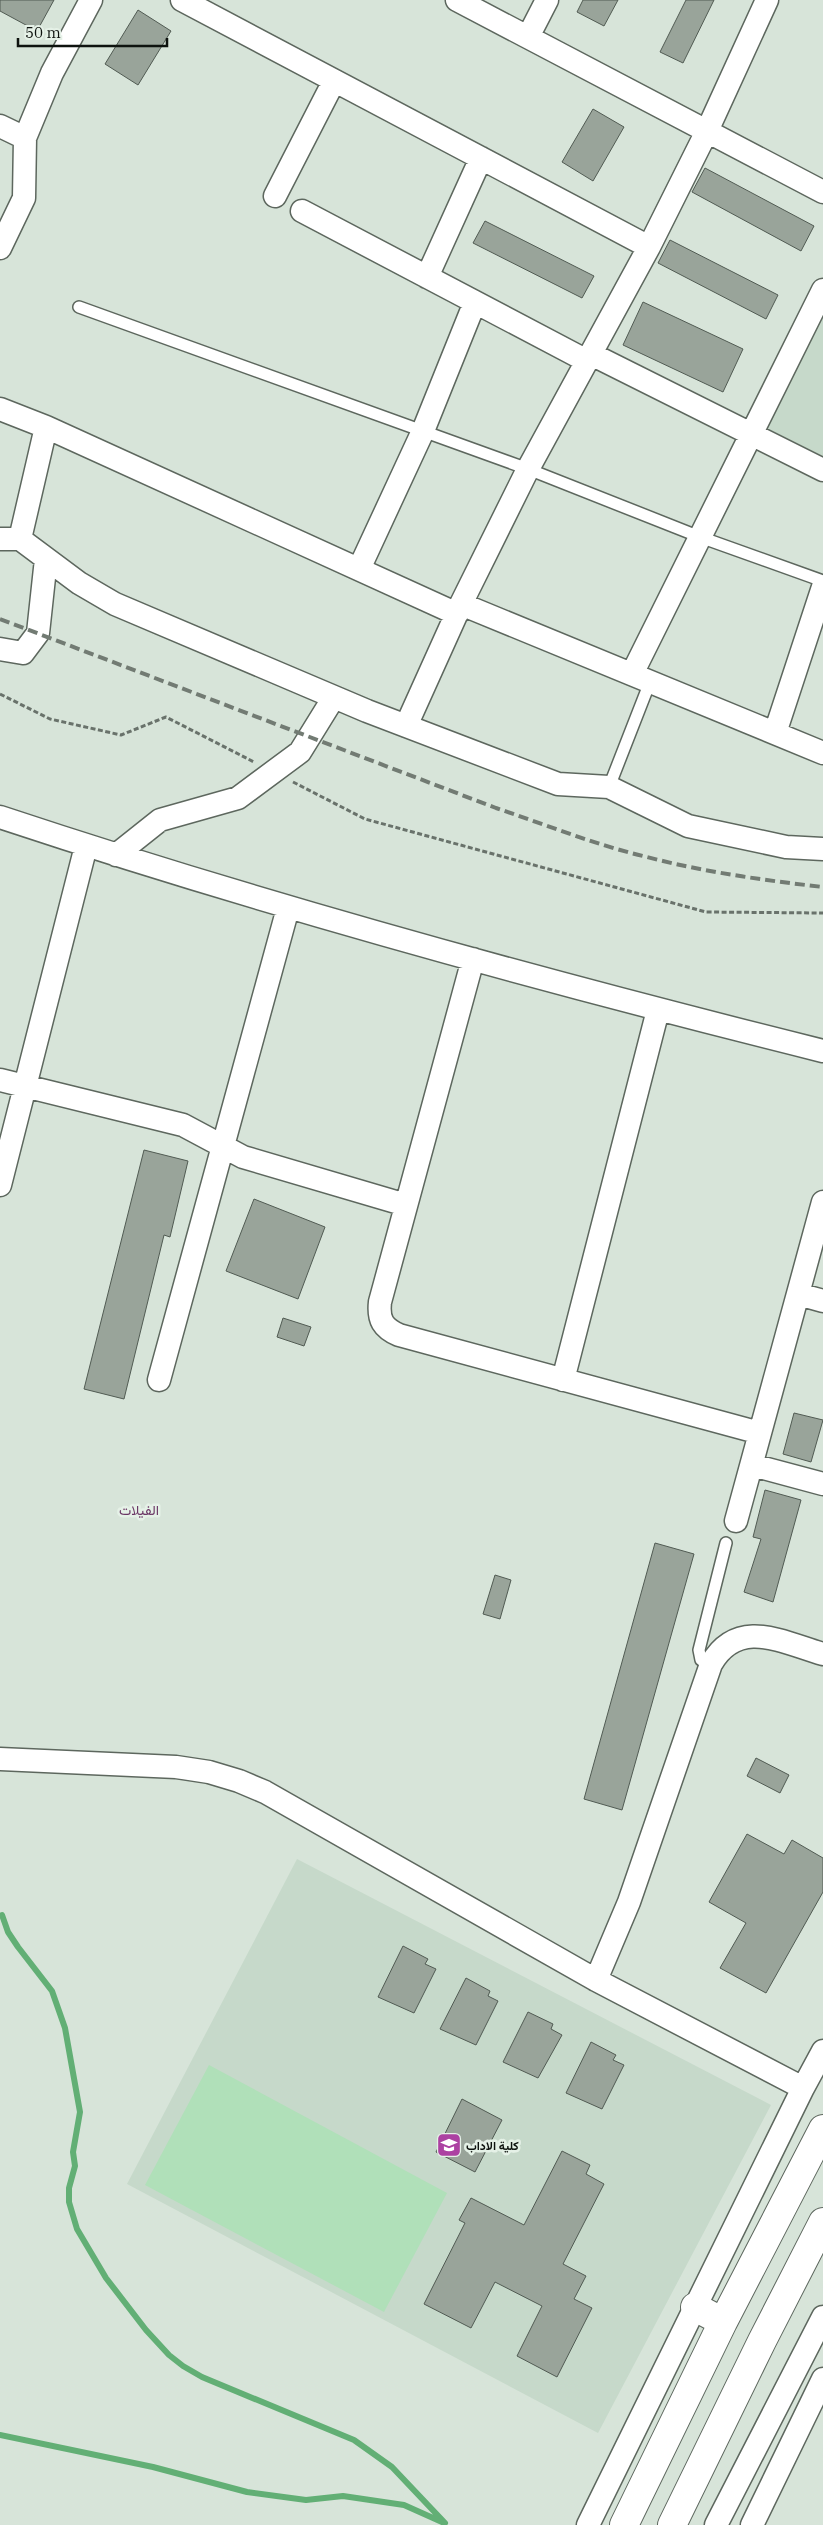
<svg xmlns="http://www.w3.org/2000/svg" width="823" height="2525" viewBox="0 0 823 2525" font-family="'IBM Plex Serif',Vazirmatn,serif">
<rect width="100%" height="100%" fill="#d7e4d9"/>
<path fill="#c6d9ca" d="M823,313V461L764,431Z
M297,1859L771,2105L598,2433L127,2184Z"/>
<path fill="#b0e0b9" d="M209,2065L447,2193L384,2312L145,2185Z"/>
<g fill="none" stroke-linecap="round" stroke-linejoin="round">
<path stroke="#62af75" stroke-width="6" d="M2,1915L8,1932L18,1947L52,1991L65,2028L80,2112L73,2152L75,2166L69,2188V2202L77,2229L106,2278L146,2330L169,2355L183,2366L202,2377L354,2440L392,2467L445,2523
M0,2435L153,2467L247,2492L306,2500L343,2496L404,2505L442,2522"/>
</g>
<path fill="#99a49a" stroke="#515b53" d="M0,0H54L37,31L0,11Z
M583,0H618L604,26L577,12Z
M686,0H714L683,63L660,52Z
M138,10L171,31L138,85L105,64Z
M593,109L624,127L593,181L562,162Z
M705,168L814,226L801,251L692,192Z
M485,221L594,276L582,298L473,243Z
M670,240L778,295L766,319L658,263Z
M643,302L743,349L723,392L623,345Z
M144,1150L188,1161L170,1237L164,1235L124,1399L84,1389Z
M254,1199L325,1227L298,1299L226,1271Z
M283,1318L311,1327L304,1346L277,1337Z
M794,1413L823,1420L811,1462L783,1454Z
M765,1490L801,1500L773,1602L744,1592L761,1539L753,1537Z
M655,1543L694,1554L622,1810L584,1799Z
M495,1575L511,1580L500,1619L483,1614Z
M756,1758L789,1775L780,1793L747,1776Z
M747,1834L784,1854L792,1840L823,1858V1892L766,1993L720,1968L746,1923L709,1902Z
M403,1946L428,1959L425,1964L436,1969L414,2013L378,1997Z
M466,1978L490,1991L488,1996L498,2001L476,2045L440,2029Z
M528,2012L553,2024L551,2029L562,2035L538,2078L503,2062Z
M591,2042L616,2055L613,2060L624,2065L602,2109L566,2093Z
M462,2099L502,2120L475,2172L436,2152Z
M562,2151L590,2165L586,2174L604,2184L563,2264L586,2276L574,2299L592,2308L557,2377L517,2356L542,2306L495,2282L471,2328L424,2304L465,2223L459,2220L471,2198L524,2225Z"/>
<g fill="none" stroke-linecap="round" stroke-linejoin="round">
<defs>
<path id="lane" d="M79,307L528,469L700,537L823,581
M609,787L650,682
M711,1664L701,1660L699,1650L726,1543"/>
<path id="street" d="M182,0L649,247
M457,0L823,192
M528,37L547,0
M0,126L25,138
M275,196L334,81
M302,211L587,361
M0,248L24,198L25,138L52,73L91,0
M427,277L481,158
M591,354L823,470
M0,409L46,427L457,614
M0,539H20L46,427
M20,539L79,583L115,604L367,711L558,784L609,787L688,826L786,847L823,849
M359,569L423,431L475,302
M461,604L823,753
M0,649L23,653L38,633L46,559
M632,674L823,290
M406,726L461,604L528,469L649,247L707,131L767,0
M775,733L823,587
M0,817C271,907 546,982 823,1051
M116,855L160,820L238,798L300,752L334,697
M473,959L380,1302C378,1320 383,1328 399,1335L760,1433
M0,1080L183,1125L243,1157L406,1205
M0,1185L86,846
M798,1294L823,1301
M159,1380L288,908
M563,1380L658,1010
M752,1465L823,1484
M736,1521L823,1202
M0,1759L176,1767L209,1772L239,1781L265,1792L596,1980L803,2088
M596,1980L629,1902L711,1664C738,1617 782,1642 823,1654
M588,2525L803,2088L823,2051
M716,2525L823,2317
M752,2525L823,2379"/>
<path id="secondary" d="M695,2307L723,2322
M624,2525L723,2322L823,2129
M672,2525L762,2341L823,2222"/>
</defs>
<use href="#lane" stroke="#5d675e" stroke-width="14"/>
<use href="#street" stroke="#5d675e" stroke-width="25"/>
<use href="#secondary" stroke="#5d675e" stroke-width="30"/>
<path stroke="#69726b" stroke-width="3" stroke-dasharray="5 2.5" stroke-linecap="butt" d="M0,694L50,719L121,735L166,717L254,762
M293,782L365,819L706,912L823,913"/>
<use href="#lane" stroke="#fff" stroke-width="11"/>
<use href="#street" stroke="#fff" stroke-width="22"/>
<use href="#secondary" stroke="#fff" stroke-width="28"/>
<path stroke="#727b73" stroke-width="4" stroke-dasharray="10 5" stroke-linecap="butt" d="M0,619L496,808C544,824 593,844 643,856C703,872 762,880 823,887"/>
</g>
<defs>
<symbol id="university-square" viewBox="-11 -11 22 22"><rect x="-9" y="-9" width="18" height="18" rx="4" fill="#ac41a2" stroke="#e5f1e7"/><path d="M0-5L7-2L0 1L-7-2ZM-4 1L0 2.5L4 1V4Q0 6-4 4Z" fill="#fff"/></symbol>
</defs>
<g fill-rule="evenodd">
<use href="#university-square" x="435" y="2131" width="28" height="28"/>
</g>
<g text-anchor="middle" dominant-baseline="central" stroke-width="5" stroke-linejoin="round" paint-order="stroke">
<g font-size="12" font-weight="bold" fill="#0e130f" stroke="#e5f1e7" text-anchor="start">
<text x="466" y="2145">كلية الاداب</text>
</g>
<g font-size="14" fill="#6a3564" stroke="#e5f1e7">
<text x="139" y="1510">الفيلات</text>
</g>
</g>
<path d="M18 38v8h149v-8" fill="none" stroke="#0e130f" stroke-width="2.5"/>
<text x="25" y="38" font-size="15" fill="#0e130f" stroke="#e5f1e7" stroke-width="4" paint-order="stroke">50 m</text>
</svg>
